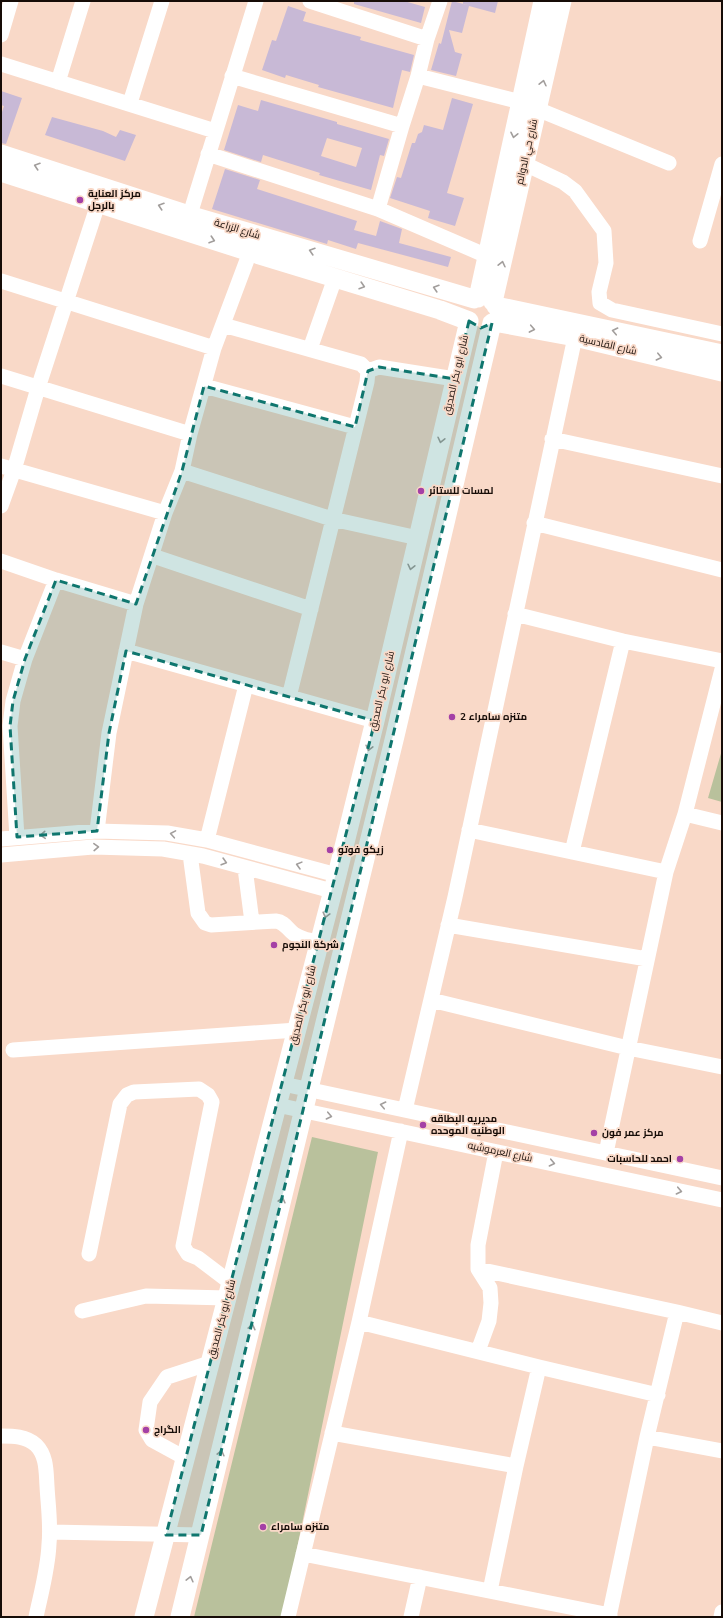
<svg xmlns="http://www.w3.org/2000/svg" width="723" height="1618" viewBox="0 0 723 1618" font-family="'Nunito Sans',Cairo,sans-serif">
<rect width="100%" height="100%" fill="#f9d9c8"/>
<path fill="#b9c19c" d="M722,750V802L708,798Z
M312,1137L378,1152L283,1617H194Z"/>
<path fill="#c8b9d6" fill-rule="evenodd" d="M354,1H404L425,7L421,23L354,4Z
M452,1L468,5L463,4V1H498L495,13L469,6L462,33L449,30L455,52L462,54L456,76L431,70L439,43L441,44Z
M288,6L306,12L303,21L361,37L360,40L414,55L410,72L402,70L393,108L318,87L319,85L286,75L285,78L262,70L272,40L276,41Z
M1,91L22,98L6,144L1,143V115L4,106L1,105Z
M452,98L473,104L447,193L464,198L455,226L428,218L430,211L390,198L397,177L401,178L412,143H415L418,134L422,132L424,125L443,130Z
M261,100L337,122V124L389,139L384,156L380,155L371,190L319,175L320,173L263,155L261,162L224,150L238,105L258,111ZM327,138L362,148L356,167L321,156Z
M52,117L103,131L116,137L120,130L136,135L125,161L45,135Z
M225,169L260,180L257,189L357,221L354,230L376,236L380,221L402,229L399,243L451,257L448,267L358,243L356,249L328,240L327,244L212,209Z"/>
<g fill="none" stroke-linecap="round" stroke-linejoin="round">
<path stroke="#fff" stroke-width="15" d="M310,1L427,39L440,1
M1,35L11,1
M1,64L215,131
M232,76L402,126L418,76L427,39
M418,76L521,102
M58,82L83,1
M130,103L162,1
M537,109L669,163
M208,154L378,209L487,256
M525,164L563,182L575,191L604,231L606,263L599,292L600,303L612,310L722,334
M378,209L402,126
M187,224L256,1
M700,241L722,164
M1,281L214,348
M223,325L361,364L368,371L367,382L289,697
M310,349L335,278
M368,371L379,367L455,379
M1,376L190,434
M204,386L355,427
M552,439L722,476
M1,466L165,513
M182,471L332,519L418,538
M1,506L14,470L38,388L98,204
M534,523L722,570
M153,556L311,609
M1,561L56,580L136,604
M515,614L623,641L722,661
M126,651L375,721
M1,652L25,659
M685,814L722,823
M469,830L666,872
M97,831L109,733L136,604L165,513L182,471L190,434L214,348L250,252
M17,837L10,726L13,701L25,659L56,580
M1,839L97,831L167,833L207,840L337,875
M207,840L246,685
M572,852L623,641
M190,854L198,913L205,923L211,925L276,921C285,922 287,929 294,934C302,939 310,941 319,941
M1,855L93,847L163,849L203,856L332,891
M245,868L252,922
M448,925L647,959
M431,1000L628,1048L722,1067
M13,1050L297,1030
M283,1084L722,1178
M277,1105L722,1200
M405,1110L455,897L575,337
M606,1153L666,872L685,814L722,669
M89,1254L120,1104L127,1095L134,1092L199,1089L208,1095L212,1102L183,1246L188,1254L198,1258L231,1283
M478,1269L677,1312L722,1323
M82,1311L146,1296L227,1298
M359,1322L539,1367L658,1395
M478,1351L489,1321L491,1303L490,1288L478,1269V1245L496,1152
M332,1433L516,1466L539,1367
M1,1436C13,1436 26,1436 36,1445C47,1456 46,1472 47,1486C48,1505 51,1525 49,1544C48,1569 41,1593 36,1617
M647,1437L722,1451
M185,1458L152,1440L146,1430L150,1402L167,1377L210,1363
M50,1532L201,1535
M303,1554L610,1615
M490,1591L516,1466
M288,1617L359,1322L401,1131
M411,1617L420,1577
M609,1617L647,1437L677,1312
M721,1617L722,1612"/>
<path stroke="#fff" stroke-width="19" d="M1,154L189,215L474,299
M1,172L250,252L440,310L469,321L375,721L337,875L144,1617
M478,298L543,1
M493,302L562,1
M496,306L722,354
M494,322L575,337L722,372
M180,1617L395,736L492,323"/>
</g>
<defs><path id="oneway-chevron" d="M-2-3.5L2.5 0L-2 3.5" fill="none" stroke-width="1.6" stroke-linecap="round" stroke-linejoin="round"/></defs>
<g stroke="#a29e9c">
<use href="#oneway-chevron" transform="translate(543 83) rotate(-77)"/>
<use href="#oneway-chevron" transform="translate(514 135) rotate(102)"/>
<use href="#oneway-chevron" transform="translate(37 166) rotate(-162)"/>
<use href="#oneway-chevron" transform="translate(161 206) rotate(-162)"/>
<use href="#oneway-chevron" transform="translate(212 240) rotate(18)"/>
<use href="#oneway-chevron" transform="translate(312 251) rotate(-163)"/>
<use href="#oneway-chevron" transform="translate(502 264) rotate(-77)"/>
<use href="#oneway-chevron" transform="translate(362 286) rotate(17)"/>
<use href="#oneway-chevron" transform="translate(436 288) rotate(-163)"/>
<use href="#oneway-chevron" transform="translate(532 329) rotate(11)"/>
<use href="#oneway-chevron" transform="translate(615 331) rotate(-168)"/>
<use href="#oneway-chevron" transform="translate(659 357) rotate(13)"/>
<use href="#oneway-chevron" transform="translate(441 440) rotate(103)"/>
<use href="#oneway-chevron" transform="translate(411 567) rotate(103)"/>
<use href="#oneway-chevron" transform="translate(369 748) rotate(104)"/>
<use href="#oneway-chevron" transform="translate(173 834) rotate(-170)"/>
<use href="#oneway-chevron" transform="translate(43 835) rotate(176)"/>
<use href="#oneway-chevron" transform="translate(96 847) rotate(-2)"/>
<use href="#oneway-chevron" transform="translate(224 862) rotate(16)"/>
<use href="#oneway-chevron" transform="translate(299 865) rotate(-165)"/>
<use href="#oneway-chevron" transform="translate(326 915) rotate(105)"/>
<use href="#oneway-chevron" transform="translate(383 1105) rotate(-168)"/>
<use href="#oneway-chevron" transform="translate(329 1116) rotate(12)"/>
<use href="#oneway-chevron" transform="translate(552 1163) rotate(12)"/>
<use href="#oneway-chevron" transform="translate(679 1191) rotate(12)"/>
<use href="#oneway-chevron" transform="translate(282 1200) rotate(-76)"/>
<use href="#oneway-chevron" transform="translate(252 1327) rotate(-76)"/>
<use href="#oneway-chevron" transform="translate(221 1453) rotate(-76)"/>
<use href="#oneway-chevron" transform="translate(190 1579) rotate(-76)"/>
</g>
<path fill="#0f766e" fill-opacity="0.2" stroke="#0f766e" stroke-width="3" stroke-dasharray="8 5" stroke-linejoin="round" d="M469,321L481,328L492,323L201,1535H166L375,721L126,651L109,733L97,831L17,837L10,726L13,701L25,659L56,580L136,604L182,471L204,386L355,427L368,371L379,367L455,379Z"/>
<g fill="#a440a6" stroke="#f9d9c8" stroke-width="1.5">
<circle cx="80" cy="200" r="4"/>
<circle cx="421" cy="491" r="4"/>
<circle cx="452" cy="717" r="4"/>
<circle cx="330" cy="850" r="4"/>
<circle cx="274" cy="945" r="4"/>
<circle cx="423" cy="1125" r="4"/>
<circle cx="594" cy="1133" r="4"/>
<circle cx="680" cy="1159" r="4"/>
<circle cx="146" cy="1430" r="4"/>
<circle cx="263" cy="1527" r="4"/>
</g>
<g text-anchor="middle" dominant-baseline="central" stroke-width="3.5" stroke-linejoin="round" paint-order="stroke">
<g font-size="10" fill="#160c07" stroke="#f9d9c8">
<text transform="translate(527 152) rotate(-77)">شارع حي الدوانم</text>
<text transform="translate(237 229) rotate(17)">شارع الزراعة</text>
<text transform="translate(608 345) rotate(13)">شارع القادسية</text>
<text transform="translate(456 375) rotate(-77)">شارع ابو بكر الصديق</text>
<text transform="translate(382 691) rotate(-77)">شارع ابو بكر الصديق</text>
<text transform="translate(303 1005) rotate(-76)">شارع ابو بكر الصديق</text>
<text transform="translate(500 1152) rotate(12)">شارع العرموشيه</text>
<text transform="translate(222 1319) rotate(-75)">شارع ابو بكر الصديق</text>
</g>
<g font-size="10" font-weight="bold" fill="#160c07" stroke="#f9d9c8" text-anchor="start">
<text x="88" y="194">مركز العناية<tspan x="88" dy="12">بالرجل</tspan></text>
<text x="429" y="491">لمسات للستائر</text>
<text x="460" y="717">متنزه سامراء 2</text>
<text x="338" y="850">زيكو فوتو</text>
<text x="282" y="945">شركة النجوم</text>
<text x="431" y="1119">مديريه البطاقه<tspan x="431" dy="12">الوطنيه الموحده</tspan></text>
<text x="602" y="1133">مركز عمر فون</text>
<text x="672" y="1159" text-anchor="end">احمد للحاسبات</text>
<text x="154" y="1430">الگراج</text>
<text x="271" y="1527">متنزه سامراء</text>
</g>
</g>
<rect width="723" height="1618" fill="none" stroke="#160c07" stroke-width="4"/>
</svg>
